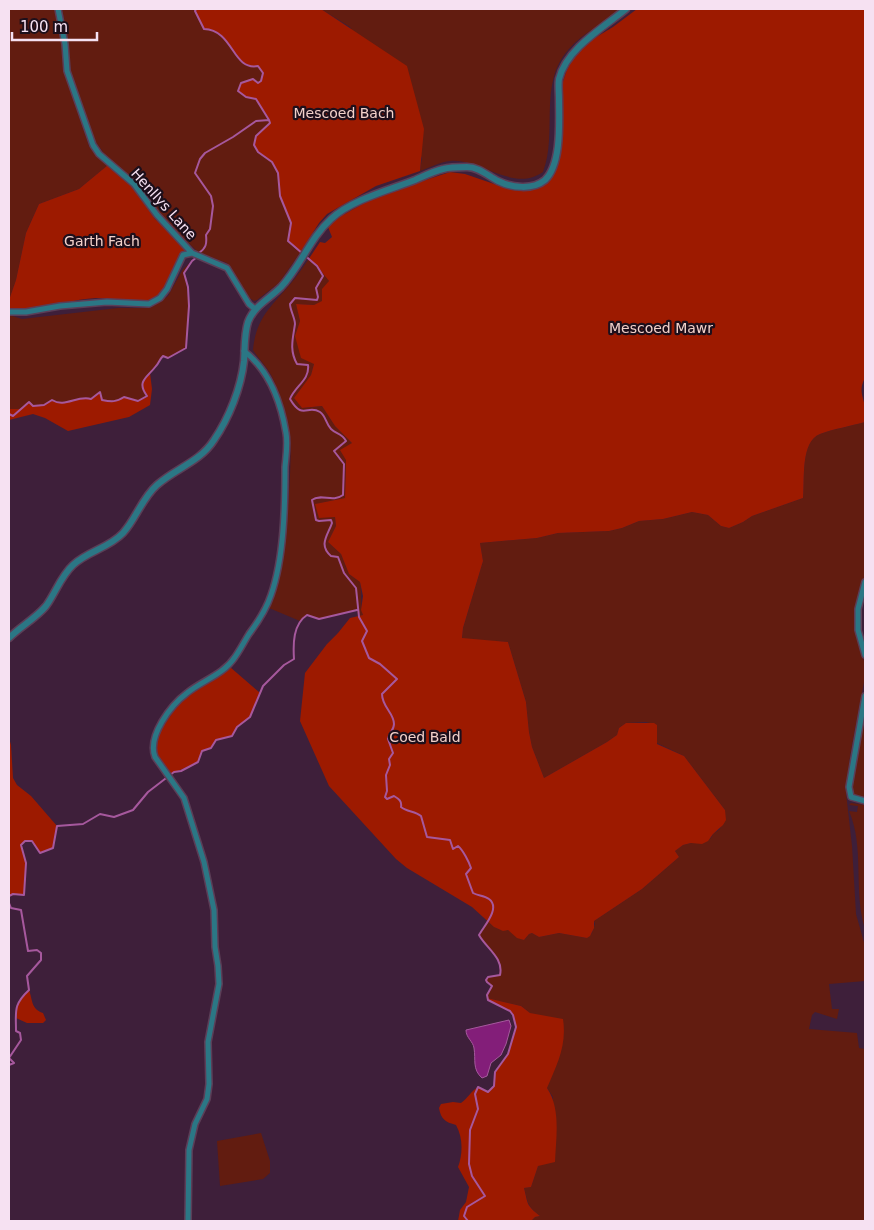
<svg xmlns="http://www.w3.org/2000/svg" width="874" height="1230" viewBox="0 0 874 1230" font-family="'DejaVu Sans',sans-serif">
<rect width="100%" height="100%" fill="#3e1f3a"/>
<path fill="#621c10" d="M9,9H56L63,45L64,72L89,146L97,157L108,165L79,189L39,204L26,233L16,280L9,300Z
M62,9H196L195,12L213,29L225,37L242,63L258,66L263,73L261,81L246,97L256,99L269,120L270,123L262,130L261,155L272,162L278,173L280,196L291,223L290,244L300,253L279,283L257,300L254,301L248,297L227,263L199,253L164,220L144,190L105,155L93,138L71,75L67,33Z
M321,9H622C605,24 583,32 568,50C538,84 558,133 543,172C513,193 480,158 450,161C440,162 429,168 420,171L422,158L350,27Z
M308,260L317,266L329,281L322,302L314,305L296,304L300,321L295,336L314,364L311,375L294,398L302,408L322,406L335,426L352,443L346,460L345,498L316,504L335,517L336,526L328,542L341,554L349,574L360,582C362,594 360,605 363,616L358,615L357,610L319,619L307,615L300,621L269,608C284,583 293,468 290,437C288,421 278,389 271,375C266,366 258,358 253,350C256,317 272,306 292,282C298,275 303,267 308,260Z
M192,261L185,273L189,306L186,348L168,358L163,356C159,360 159,363 156,366C148,377 136,381 147,396C136,404 115,403 102,400V394L91,399C77,395 65,408 52,401L44,405L33,406L31,404L20,409H9V315L22,319L118,308H150L168,296L183,269Z
M865,422V576L858,597L855,629L864,661L865,677L850,756L846,793L852,846L856,914L865,946V981L829,984L832,1009H839L837,1019L815,1012L812,1015L809,1029L857,1033L859,1048L865,1049V1221H531L535,1217L540,1216C527,1206 528,1203 524,1188L531,1187L538,1166L553,1097L547,1088L530,1013L521,1006L487,998V995L492,986L486,980L488,977L499,975C504,958 485,948 479,935L487,921C492,925 496,929 502,930C506,931 506,929 510,931C515,933 517,938 524,940L529,934L532,933L539,937L559,933L587,938L592,933L595,924L594,921L642,889L679,857L675,851L683,845L711,838L713,834L720,829L725,810L684,756L657,743V725L646,722L626,723L619,728L617,735L607,742L544,778L532,747L529,732L526,702L508,642L462,639L463,628L483,561L480,543L537,538L558,533L609,531L622,528L639,521L663,519L692,512L708,515L721,526L729,528L743,522L752,516L803,498C805,480 800,441 820,434C833,429 851,426 865,422Z
M865,709V799L856,796L852,793L851,784Z
M851,803L865,805V929C853,891 865,848 849,811L857,812L858,806L849,805Z
M261,1133L270,1161V1173L263,1179L220,1186L217,1141Z"/>
<path fill="#9d1a00" d="M196,9H321L407,66L424,129L420,171L376,186L327,214L319,223L300,253L288,241L291,223L280,196L278,173L272,162L258,152L254,145L256,136L270,124L269,120L256,99L246,97L238,91L241,83L253,79L258,83L261,81L263,73L258,66C232,71 234,30 204,29L195,11Z
M637,9H865V378C859,389 862,394 865,406C866,411 865,417 865,422C851,426 833,429 820,434C800,442 805,480 803,498L752,516L743,522L729,528L721,526L708,515L692,512L663,519L639,521L622,528L609,531L558,533L537,538L480,543L483,561L463,628L462,638L508,642L526,702L529,732L532,747L544,778L607,742L617,735L619,728L626,723H654L657,725V744L684,756L725,810L726,820L723,825L713,834L708,841L702,844L691,843L683,845L675,851L679,857L642,889L594,921V928L590,936L587,938L559,933L539,937L532,933L529,934L524,940L517,938L508,930L503,931L494,927L472,907L407,868L396,859L329,786L300,721L305,673L327,644L338,633L350,618L363,615L361,610L363,596L360,582L349,574L341,554L328,542L336,526L335,517L319,518L315,504L345,498L346,460L340,450L352,443L335,426L322,406L302,408L294,398L311,375L314,364L301,358L295,336L300,321L296,304L314,305L322,301V289L329,281L317,266L308,260L320,242L325,243L332,237L328,227L332,221L377,196L450,172L465,174L500,186L526,189L538,187L556,167L561,88L566,72L572,60L588,42L613,27Z
M108,165L130,183L155,219L174,235L186,250C173,257 172,285 156,297C143,306 112,298 96,298C74,299 53,307 32,309C24,310 16,309 9,309V300L16,280L26,233L39,204L79,189Z
M150,373L152,389L150,405L129,417L68,431L45,418L33,414L9,420V409H20L29,402L33,406L44,405L52,400C65,408 77,395 91,399L100,392L103,400C112,403 116,402 124,397L138,401L147,397C141,386 141,381 150,373Z
M230,667L260,693L250,717L237,727L232,736L216,740L211,748L202,751L198,762L171,774L156,754L154,742L162,728L175,709L190,693Z
M9,738L11,745L13,778L17,785L31,796L57,826L53,848L40,853L32,841H25L21,845L26,863L24,895L13,894L9,896Z
M29,990C33,1001 31,1009 43,1013L46,1020L43,1023H27L16,1018C16,1005 19,1000 29,990Z
M487,998L521,1006L530,1013L563,1019C567,1046 557,1064 547,1088C561,1109 556,1137 555,1162L538,1166L531,1187L524,1188C528,1204 526,1205 540,1216L535,1217L531,1221H458L460,1210L466,1202L469,1187L458,1167C463,1154 463,1137 456,1125C445,1122 441,1119 439,1108L441,1104L453,1102L461,1103C468,1098 471,1091 478,1087L488,1092L494,1086L495,1072L508,1054L516,1027L513,1015L510,1011L496,1005Z"/>
<path fill="#831e79" stroke="#a6589d" d="M509,1020L511,1026L506,1044L501,1055L491,1063L487,1076L482,1078C472,1069 476,1060 474,1048C473,1041 466,1038 466,1030Z"/>
<g fill="none" stroke-linecap="round" stroke-linejoin="round">
<path stroke="#a6589d" stroke-width="2" d="M196,9L195,11L204,29C234,30 232,71 258,66L263,73L261,81L258,83L253,79L241,83L238,91L246,97L256,99L269,120L270,123L256,136L254,145L258,152L272,162L278,173L280,196L291,223L288,241L317,266L323,276L316,288L318,297L317,300L295,298L290,304C290,310 295,318 295,324C293,338 289,350 297,364L308,365C310,380 295,386 290,399C303,421 307,404 320,412C326,416 326,424 331,429C336,434 342,433 346,441L334,451L344,464L343,495C332,503 322,493 312,500L316,520L319,521L331,520L332,523C328,535 318,545 331,556L338,557L344,573L356,588L359,617L367,631L362,641L369,658L380,664L397,679L382,694C382,707 394,713 394,724C394,730 389,733 388,739L393,753L389,759L390,765L386,775L387,791L385,797L387,799L394,796C399,799 402,801 401,807C407,812 415,811 421,816L427,837L450,840L453,849L458,846C463,850 469,862 471,868L466,874L473,893C478,896 484,895 489,899C501,908 484,926 479,935C486,948 504,958 500,975L488,977L486,980L487,982L492,986L487,995L488,1000L510,1011L513,1015L516,1027L508,1054L495,1072L494,1086L488,1092L478,1087L475,1094L478,1109L470,1130L469,1164L472,1176L485,1196L467,1207L464,1216L468,1221
M199,253C206,248 207,244 206,235L210,229L213,206L211,196L195,173L200,159L205,153L233,137L256,121L269,120
M9,414L13,416L29,402L33,406L44,405L52,400C65,408 77,395 91,399L100,392L102,400C112,402 116,402 124,397L138,401L147,396C136,381 147,378 156,366C159,363 159,360 163,356L168,358L186,348L189,306L188,287L184,273L192,261L197,257
M9,896L13,894L24,895L26,863L21,845L25,841H32L40,853L53,848L57,826L83,824L100,814L114,817L133,810L148,792L174,772L181,771L198,762L202,751L211,748L216,740L232,736L237,727L250,717L263,686L284,665L294,659C293,644 293,624 307,615L319,619L357,610
M9,903L11,908L21,910L28,951L37,950L41,953V960L27,976L29,990C13,1005 16,1011 16,1031L20,1033L21,1040L9,1058L14,1063L9,1065"/>
<defs>
<path id="minor" d="M58,9L65,44L67,71L93,145L99,154L134,184L157,215L192,253L227,268L249,304L255,309
M9,312H26L60,306L107,302L149,304L160,298L167,289L183,255L192,253
M865,582L858,609V630L865,655
M865,696L849,787L851,797L865,801
M188,1221L189,1150L195,1124L207,1099L209,1084L208,1042L219,984L218,966L215,947L214,910L204,862L184,798L155,757C147,736 171,705 187,693C203,680 223,675 235,657C240,650 244,642 249,634C258,622 266,610 271,595C284,558 285,506 285,467C286,456 288,444 286,433C281,403 269,370 244,351"/>
<path id="tertiary" d="M9,638C20,627 36,618 46,606C56,592 61,576 73,565C88,551 109,548 123,533C136,519 142,498 157,485C176,468 200,462 214,440C229,418 241,388 244,361C245,348 244,335 248,322C254,306 269,299 281,287C300,267 310,238 331,219C351,200 389,190 415,180C424,176 434,171 443,169C450,167 460,167 467,167C479,167 488,176 498,181C512,188 533,190 545,180C562,164 559,120 559,99C559,93 558,85 559,79C566,49 604,27 626,9"/>
</defs>
<use href="#minor" stroke="#5b3e57" stroke-width="8"/>
<use href="#tertiary" stroke="#5b3e57" stroke-width="9"/>
<use href="#minor" stroke="#2b7785" stroke-width="5"/>
<use href="#tertiary" stroke="#2b7785" stroke-width="6"/>
</g>
<g text-anchor="middle" dominant-baseline="central" stroke-width="4.5" stroke-linejoin="round" paint-order="stroke">
<g font-size="14" fill="#f3d1ca" stroke="#1d0f1b">
<text x="344" y="113">Mescoed Bach</text>
<text x="102" y="241">Garth Fach</text>
<text x="661" y="328">Mescoed Mawr</text>
<text x="425" y="737">Coed Bald</text>
</g>
<g font-size="14" fill="#f6e1f2" stroke="#1d0f1b">
<text transform="translate(164 204) rotate(48)">Henllys Lane</text>
</g>
</g>
<rect width="874" height="1230" fill="none" stroke="#f6e1f2" stroke-width="20"/>
<path d="M12 32v8h85v-8" fill="none" stroke="#f6e1f2" stroke-width="2.5"/>
<text x="20" y="32" font-size="15" fill="#f6e1f2" stroke="#1d0f1b" stroke-width="4" paint-order="stroke">100 m</text>
</svg>
